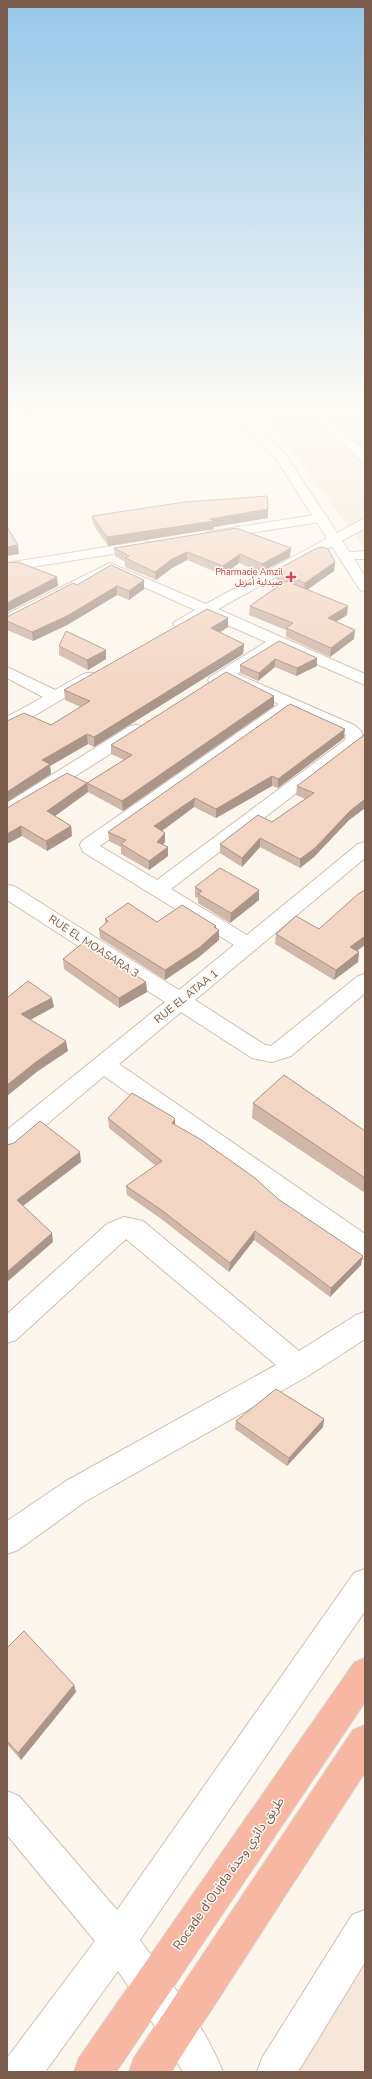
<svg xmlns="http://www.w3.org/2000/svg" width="372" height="2079" font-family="'Nunito Sans','Noto Sans Arabic',sans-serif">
	<rect width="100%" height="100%" fill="#fdf6ec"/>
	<g fill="#f5e8da">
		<polygon points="299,410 365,410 365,550 268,417"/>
		<polygon points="365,1910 365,2072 265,2072"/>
	</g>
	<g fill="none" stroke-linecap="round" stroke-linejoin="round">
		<g stroke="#d1beb0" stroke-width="2">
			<g id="street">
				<polygon points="307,410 319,410 365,451 365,462 361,461"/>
				<polygon points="321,514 326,515 328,518 326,521 212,539 207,538 205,535 207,532 212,531"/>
				<path d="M365 518V528L218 609 365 674V685L278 647 237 674 354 725C361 730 365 734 362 743L171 889 247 935 358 844 365 842V858L195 1000 265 1045 271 1046 358 976 365 974V993L291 1056 272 1062 252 1058 181 1012 119 1064 365 1234V1259L356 1256 104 1076 15 1151 7 1154V1130L165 1002 7 900V885L14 886 179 990 234 945 83 852 80 845 82 841 279 704 227 680 216 685 210 683 208 680 210 677 266 642 207 616 186 627H176L173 624 176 621 195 610 111 572 12 623 7 625V614L110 563 206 604ZM292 710 342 733 346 735 345 740 157 880 100 846Z"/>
				<polygon points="144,541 149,542 151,545 149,548 7,571 7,563"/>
				<polygon points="365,551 365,559 340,559 338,556 340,553"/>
				<polygon points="7,667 55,690 85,673 97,673 99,676 97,679 13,728 7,729 7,717 43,697 7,678"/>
				<polygon points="136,725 142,726 144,730 142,734 13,815 7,817 7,803 130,726"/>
				<polygon points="124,1217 143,1221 299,1351 356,1315 365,1312 365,1339 308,1376 86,1501 18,1550 7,1554 7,1521 66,1481 276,1365 126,1239 16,1340 7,1343 7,1314 107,1224"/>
				<path d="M365 1569V1611L140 1940C170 1982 204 2024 223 2072H183L164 2040 118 1971 45 2072H7V2058L95 1941 7 1835V1791L19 1796 117 1910 354 1573Z"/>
				<polygon points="365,1910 365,1962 298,2072 257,2072 262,2058 352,1915"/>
			</g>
		</g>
		<g stroke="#d6c0b0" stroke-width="2">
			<polygon id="secondary" points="225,410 238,410 258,425 284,452 365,576 365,591 360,590 358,587 275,457 250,431"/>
		</g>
		<g stroke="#dad1cd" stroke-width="2">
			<g id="highway">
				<polygon points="365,1658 365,1702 116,2072 74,2072 79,2058 354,1663"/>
				<polygon points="365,1725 365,1772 171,2072 129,2072 134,2058 353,1730"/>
			</g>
		</g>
		<use href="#street" fill="#fff" fill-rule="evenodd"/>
		<use href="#secondary" fill="#fff" fill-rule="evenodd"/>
		<use href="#highway" fill="#f7b7a3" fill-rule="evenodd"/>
	</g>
	<g fill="#d1b7a8">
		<polygon points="9,410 33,410 34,414"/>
		<polygon points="268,509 268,518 214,527 214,529 108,546 93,524 92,516"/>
		<polygon points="114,548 290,557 261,572 239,563 223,575 187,560 172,568 156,580 125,567 125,562 115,556"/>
		<polygon points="335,562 334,571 308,589 347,615 336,622 354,639 330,657 286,637 286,630 249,615 250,606 283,582 276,579 276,570"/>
		<polygon points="144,580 144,589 129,600 117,595 67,625 33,641 7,630 7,617 77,585"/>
		<polygon points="228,627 219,632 244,644 243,654 94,747 88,744 50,766 51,774 7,802 7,721 51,725 81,707 65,700 64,690"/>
		<polygon points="279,641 317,658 317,666 296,676 275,667 258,681 240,673 240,665"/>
		<polygon points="59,646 106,659 88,670 59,655"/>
		<polygon points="274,706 123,811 88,792 55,816 71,826 72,836 47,851 22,836 7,808 87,783 124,760 111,754 111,745"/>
		<polygon points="365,732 365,808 349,820 314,857 300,868 260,847 242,867 220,853 220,844 272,822 305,799 296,795 297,786 364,735"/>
		<polygon points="344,738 278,788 272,786 216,818 194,807 162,831 165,833 165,842 163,845 168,847 168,856 149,870 121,854 121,847 109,841 108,832"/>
		<polygon points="195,887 259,900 230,923 198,903 198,898 195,897"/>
		<polygon points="105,919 216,926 216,928 219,940 199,957 165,980 100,938 99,929 105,924"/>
		<polygon points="319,929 365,945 357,951 359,952 358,962 334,980 275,944 276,934"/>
		<polygon points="63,959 146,982 147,992 119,1008 64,969"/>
		<polygon points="253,1103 365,1131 365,1193 252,1118"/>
		<polygon points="108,1118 175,1119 175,1125 278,1199 361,1265 330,1297 254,1240 229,1272 160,1218 127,1195 126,1186 156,1166 109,1128"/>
		<polygon points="324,1419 323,1427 287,1466 235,1429 236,1421"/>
		<polygon points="7,1648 74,1685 76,1692 21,1760 7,1744"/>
	</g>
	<g fill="#aa9588">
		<polygon points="268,509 268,518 214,527 214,529 108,546 107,537"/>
		<polygon points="18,545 19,554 7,556 7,547"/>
		<polygon points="291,548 290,557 261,572 262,564"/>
		<polygon points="187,552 187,560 172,568 156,580 155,572 172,559"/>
		<polygon points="240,554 239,563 223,575 223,566"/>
		<polygon points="335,562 334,571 304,592 305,583"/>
		<polygon points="57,577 58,586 7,612 7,603"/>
		<polygon points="144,580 144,589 129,600 129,591"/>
		<polygon points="117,586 117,595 67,625 33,641 32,632"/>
		<polygon points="348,606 347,615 327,627 328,618"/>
		<polygon points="228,618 228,627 211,638 211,628"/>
		<polygon points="355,630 354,639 330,657 331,648"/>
		<polygon points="244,644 243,654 94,747 94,737"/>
		<polygon points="106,650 106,659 88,670 87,660"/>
		<polygon points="317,658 317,666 296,676 297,668"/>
		<polygon points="275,659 275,667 258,681 259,673"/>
		<polygon points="274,696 274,706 123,811 122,801"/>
		<polygon points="345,729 344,738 278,788 278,779"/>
		<polygon points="87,734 88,744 50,766 51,774 7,802 7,792 42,760"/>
		<polygon points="272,776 272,786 216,818 216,809"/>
		<polygon points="87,783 88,792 48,821 47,811"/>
		<polygon points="195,798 194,807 155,836 154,826"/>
		<polygon points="365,799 365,808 349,820 314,857 300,868 300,859 350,811"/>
		<polygon points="21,826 22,836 7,844 7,834"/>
		<polygon points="71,826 72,836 47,851 46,841"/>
		<polygon points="165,833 165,842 157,851 157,842"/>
		<polygon points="260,838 260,847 242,867 242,858"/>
		<polygon points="168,847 168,856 149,870 149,861"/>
		<polygon points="259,890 259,900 230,923 231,913"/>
		<polygon points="216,926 215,933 219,930 219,940 199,957 165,980 165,970"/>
		<polygon points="365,936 365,945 349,956 350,947"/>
		<polygon points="359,952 358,962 334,980 336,970"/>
		<polygon points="146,982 147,992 119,1008 119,998"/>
		<polygon points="52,998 54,1007 23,1024 21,1014"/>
		<polygon points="66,1041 68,1051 38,1071 7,1096 7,1085 36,1062"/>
		<polygon points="175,1119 175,1129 172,1123"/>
		<polygon points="80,1152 81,1162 19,1209 17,1200"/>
		<polygon points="255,1231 254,1240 229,1272 230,1263"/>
		<polygon points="52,1233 53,1242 7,1282 7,1272"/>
		<polygon points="363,1256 361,1265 330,1297 331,1288"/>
		<polygon points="324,1419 323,1427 287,1466 289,1458"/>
		<polygon points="74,1685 76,1692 21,1760 18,1753"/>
	</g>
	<g fill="#f3d5c3" stroke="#aa9588">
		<polygon points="267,496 268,509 210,519 214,521 107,537 92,516 185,502"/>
		<polygon points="7,527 18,545 7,547"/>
		<polygon points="236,528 291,548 262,564 240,554 223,566 187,552 172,559 155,572 125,558 129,556 114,548"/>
		<polygon points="322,547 328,549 335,562 305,583 276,570 315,549"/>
		<polygon points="18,562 57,577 7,603 7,563"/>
		<polygon points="111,565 144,580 129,591 117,586 67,616 32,632 7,621 7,617 73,583 77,585"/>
		<polygon points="286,581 348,606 328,618 355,630 331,648 286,628 293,623 250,606"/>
		<polygon points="207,609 228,618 211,628 244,644 94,737 87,734 42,760 50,764 7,792 7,721 24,713 51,725 90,701 64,690"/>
		<polygon points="66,631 106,650 87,660 59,646"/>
		<polygon points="279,641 317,658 297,668 275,659 259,673 240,665"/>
		<polygon points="226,672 274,696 122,801 87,783 132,755 111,745"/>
		<polygon points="290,704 345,729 278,779 272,776 216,809 195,798 154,826 165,833 157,842 168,847 149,861 121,844 126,840 108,832"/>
		<polygon points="365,732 365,799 350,811 315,848 300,859 260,838 242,858 220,844 258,815 272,822 314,793 297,786 364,735"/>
		<polygon points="67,773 87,783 47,811 71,826 46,841 21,826 7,834 7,808"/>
		<polygon points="220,868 259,890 231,913 198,894 202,891 195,887"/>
		<polygon points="365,890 365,936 350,947 359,952 336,970 276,934 296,916 319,929 358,894"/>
		<polygon points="128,903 157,922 182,905 216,926 214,927 219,930 199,948 165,970 99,929 108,921 105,919"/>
		<polygon points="84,942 146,982 119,998 63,959"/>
		<polygon points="28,981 52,998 21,1014 66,1041 36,1062 7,1085 7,998"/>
		<polygon points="284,1075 365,1131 365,1178 253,1103"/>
		<polygon points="132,1093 173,1117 175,1119 172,1123 200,1139 255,1178 278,1199 363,1256 331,1288 255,1231 230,1263 160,1209 126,1186 162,1161 108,1118"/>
		<polygon points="40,1121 80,1152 17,1200 52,1233 7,1272 7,1145 14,1143"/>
		<polygon points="276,1389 324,1419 289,1458 236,1421"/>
		<polygon points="24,1631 74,1685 18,1753 7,1741 7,1648"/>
	</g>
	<linearGradient id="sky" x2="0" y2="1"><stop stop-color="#97c7e8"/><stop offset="0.58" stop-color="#fefbf6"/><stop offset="1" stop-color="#fefbf6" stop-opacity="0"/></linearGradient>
	<rect width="372" height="701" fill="url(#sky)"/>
	<path fill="#e0444e" stroke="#fffaf3" stroke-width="1.5" d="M289 571h4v4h4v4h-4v4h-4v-4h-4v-4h4z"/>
	<g text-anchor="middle" stroke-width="3" stroke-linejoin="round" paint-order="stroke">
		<g font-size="9" fill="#be3a42" stroke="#fffaf3" text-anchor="end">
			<text x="283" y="575">Pharmacie Amzil<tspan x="283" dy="10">صيدلية أمزيل</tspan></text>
		</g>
		<g font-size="11" fill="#7a5c4d" stroke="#fffaf3">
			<text transform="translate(94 946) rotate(33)" y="4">RUE EL MOASARA 3</text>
			<text transform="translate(186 996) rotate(-39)" y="4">RUE EL ATAA 1</text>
		</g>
		<g font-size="13" fill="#7a5c4d" stroke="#fffaf3">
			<text transform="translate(228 1873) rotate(-55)" y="5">Rocade d'Oujda طريق دائري وجدة</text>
		</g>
	</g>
	<rect width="372" height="2079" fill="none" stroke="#7a5c4d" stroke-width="16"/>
</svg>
